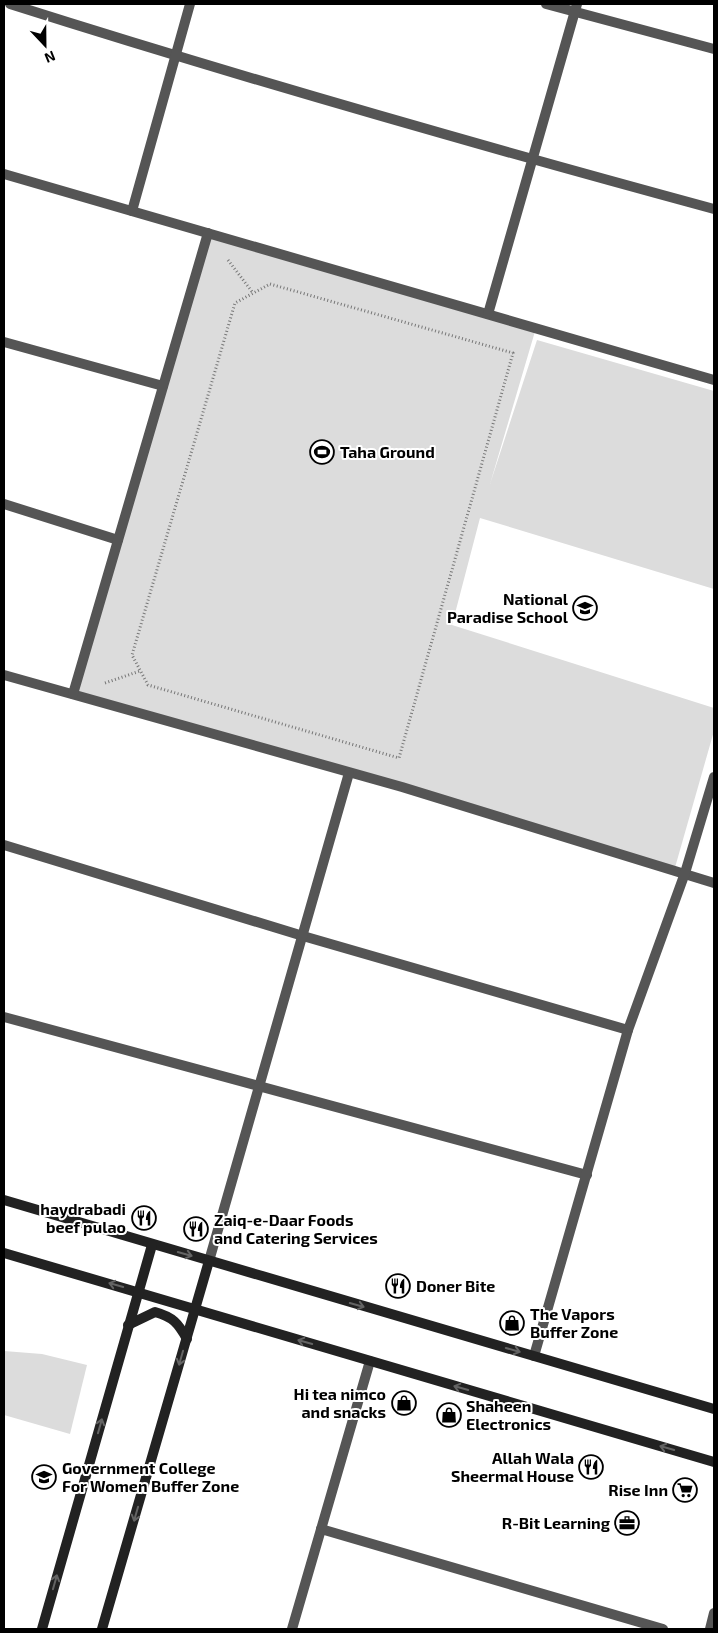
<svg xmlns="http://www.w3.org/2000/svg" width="718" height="1633" font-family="'Exo 2',sans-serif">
	<rect width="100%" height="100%" fill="#fff"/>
	<g fill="#dcdcdc">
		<polygon points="208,233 536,328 490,484 537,340 714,391 714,589 480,518 452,625 714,708 714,731 674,871 73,694"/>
		<polygon points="4,1351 42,1354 87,1365 70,1434 4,1415"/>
	</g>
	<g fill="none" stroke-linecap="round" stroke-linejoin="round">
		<g stroke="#777" stroke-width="3" stroke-dasharray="1 2.5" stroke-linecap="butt">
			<polyline points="228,260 253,293"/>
			<polygon points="270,284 513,353 399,758 148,685 132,655 235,303"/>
			<polyline points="105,683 140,671"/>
		</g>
		<g stroke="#555" stroke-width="10">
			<path d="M10 4C243 78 478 145 714 209"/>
			<polyline points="546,4 714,49"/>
			<polyline points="4,174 714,380"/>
			<polyline points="132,211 190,4"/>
			<polyline points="488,314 577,4"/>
			<polyline points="4,342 163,386"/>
			<polyline points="4,504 118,540"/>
			<polyline points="4,675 402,787 714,883"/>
			<polyline points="73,694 208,233"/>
			<polyline points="4,845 303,936 628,1030"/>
			<polyline points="4,1017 587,1175"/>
			<polyline points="209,1261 349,773"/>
			<polyline points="534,1356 628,1030 685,873 714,777"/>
			<polyline points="321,1529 663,1629"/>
			<polyline points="292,1629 370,1361"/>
			<polyline points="710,1629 714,1613"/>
		</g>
		<g stroke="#222" stroke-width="10">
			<polyline points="4,1200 714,1409"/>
			<polyline points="4,1253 714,1462"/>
			<path d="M128 1325 155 1312C173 1317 178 1323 187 1339"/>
			<polyline points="42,1629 152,1245"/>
			<polyline points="102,1629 209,1261"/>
		</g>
	</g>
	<defs><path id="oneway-shaft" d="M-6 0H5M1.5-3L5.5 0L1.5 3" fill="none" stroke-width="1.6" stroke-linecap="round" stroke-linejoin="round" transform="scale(1.25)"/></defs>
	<g stroke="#646464">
		<use href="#oneway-shaft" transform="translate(185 1254) rotate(16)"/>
		<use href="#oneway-shaft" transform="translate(116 1285) rotate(-164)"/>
		<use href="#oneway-shaft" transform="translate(357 1305) rotate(16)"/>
		<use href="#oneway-shaft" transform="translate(305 1342) rotate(-164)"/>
		<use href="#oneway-shaft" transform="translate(513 1350) rotate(16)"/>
		<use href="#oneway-shaft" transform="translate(181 1358) rotate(106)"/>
		<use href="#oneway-shaft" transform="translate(461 1388) rotate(-164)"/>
		<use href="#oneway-shaft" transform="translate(100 1426) rotate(-74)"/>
		<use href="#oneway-shaft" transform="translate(667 1448) rotate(-164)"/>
		<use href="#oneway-shaft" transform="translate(136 1514) rotate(106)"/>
		<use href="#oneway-shaft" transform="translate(55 1582) rotate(-74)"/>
	</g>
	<defs>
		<g id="stadium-ring" transform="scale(1.25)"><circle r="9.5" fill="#fff" stroke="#000" stroke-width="1.5"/><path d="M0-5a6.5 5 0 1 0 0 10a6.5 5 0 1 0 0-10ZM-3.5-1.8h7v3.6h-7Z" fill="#000"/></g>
		<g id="school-ring" transform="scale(1.25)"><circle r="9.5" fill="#fff" stroke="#000" stroke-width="1.5"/><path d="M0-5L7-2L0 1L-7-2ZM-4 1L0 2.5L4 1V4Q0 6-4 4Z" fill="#000"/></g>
		<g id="restaurant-ring" transform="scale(1.25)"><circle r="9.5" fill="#fff" stroke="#000" stroke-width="1.5"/><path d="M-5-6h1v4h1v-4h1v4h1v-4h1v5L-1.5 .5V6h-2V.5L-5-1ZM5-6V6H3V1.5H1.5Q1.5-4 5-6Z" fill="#000"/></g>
		<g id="shop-ring" transform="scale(1.25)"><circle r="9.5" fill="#fff" stroke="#000" stroke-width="1.5"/><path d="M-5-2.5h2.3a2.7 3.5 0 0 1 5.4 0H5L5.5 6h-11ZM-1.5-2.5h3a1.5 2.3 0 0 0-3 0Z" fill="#000"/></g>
		<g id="university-ring" transform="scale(1.25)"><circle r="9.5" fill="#fff" stroke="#000" stroke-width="1.5"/><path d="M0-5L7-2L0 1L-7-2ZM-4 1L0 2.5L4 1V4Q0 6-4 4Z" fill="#000"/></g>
		<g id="supermarket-ring" transform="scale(1.25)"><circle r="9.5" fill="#fff" stroke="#000" stroke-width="1.5"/><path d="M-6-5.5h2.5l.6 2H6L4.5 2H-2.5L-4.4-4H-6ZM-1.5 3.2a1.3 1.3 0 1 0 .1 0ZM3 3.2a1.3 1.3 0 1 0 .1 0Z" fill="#000"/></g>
		<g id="office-ring" transform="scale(1.25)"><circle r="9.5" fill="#fff" stroke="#000" stroke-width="1.5"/><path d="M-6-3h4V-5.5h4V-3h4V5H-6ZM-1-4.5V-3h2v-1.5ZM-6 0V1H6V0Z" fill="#000"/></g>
	</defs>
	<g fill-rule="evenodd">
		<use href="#stadium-ring" x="322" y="452"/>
		<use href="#school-ring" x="585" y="608"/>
		<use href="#restaurant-ring" x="144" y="1218"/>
		<use href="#restaurant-ring" x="196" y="1229"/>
		<use href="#restaurant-ring" x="398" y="1286"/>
		<use href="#shop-ring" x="512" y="1323"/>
		<use href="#shop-ring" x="404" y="1403"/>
		<use href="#shop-ring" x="449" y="1415"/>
		<use href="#restaurant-ring" x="591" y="1467"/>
		<use href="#university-ring" x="44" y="1477"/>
		<use href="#supermarket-ring" x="685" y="1490"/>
		<use href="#office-ring" x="627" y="1523"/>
	</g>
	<g text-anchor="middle" stroke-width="4" stroke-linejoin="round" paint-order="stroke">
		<g font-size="16" font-weight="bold" fill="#000" stroke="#fff" text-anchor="start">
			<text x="340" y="458">Taha Ground</text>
			<text x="568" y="605" text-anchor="end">National<tspan x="568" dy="18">Paradise School</tspan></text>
			<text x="126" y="1215" text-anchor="end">haydrabadi<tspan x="126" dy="18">beef pulao</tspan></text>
			<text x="214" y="1226">Zaiq-e-Daar Foods<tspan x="214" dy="18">and Catering Services</tspan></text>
			<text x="416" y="1292">Doner Bite</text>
			<text x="530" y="1320">The Vapors<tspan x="530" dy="18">Buffer Zone</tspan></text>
			<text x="386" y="1400" text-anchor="end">Hi tea nimco<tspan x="386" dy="18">and snacks</tspan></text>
			<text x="466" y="1412">Shaheen<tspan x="466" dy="18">Electronics</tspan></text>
			<text x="574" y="1464" text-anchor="end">Allah Wala<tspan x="574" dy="18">Sheermal House</tspan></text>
			<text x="62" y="1474">Government College<tspan x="62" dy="18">For Women Buffer Zone</tspan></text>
			<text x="668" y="1496" text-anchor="end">Rise Inn</text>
			<text x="610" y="1529" text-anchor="end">R-Bit Learning</text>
		</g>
	</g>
	<rect width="718" height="1633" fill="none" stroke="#000000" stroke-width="10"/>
	<g transform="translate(45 45) rotate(158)" stroke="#ffffff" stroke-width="4" paint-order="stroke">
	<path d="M0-4L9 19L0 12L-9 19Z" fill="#000000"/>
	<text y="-8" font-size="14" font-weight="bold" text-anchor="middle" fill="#000000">N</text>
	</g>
</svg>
